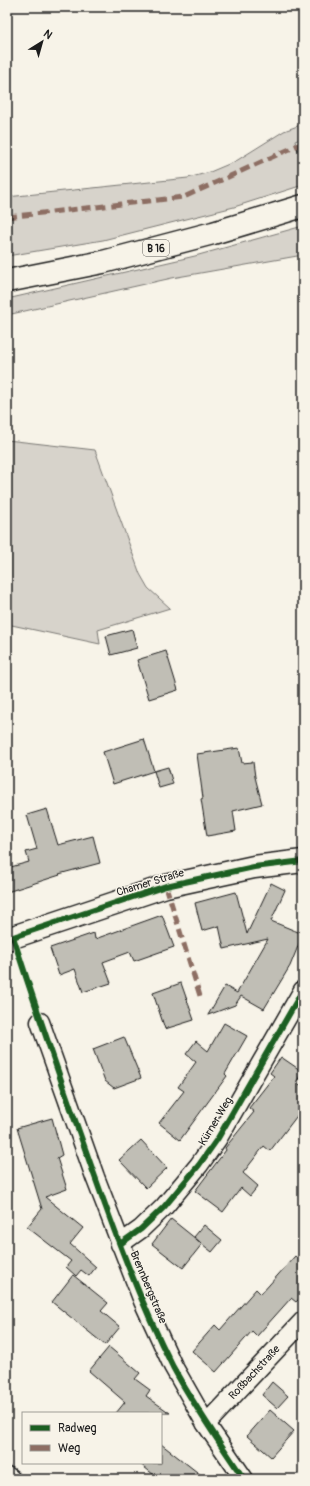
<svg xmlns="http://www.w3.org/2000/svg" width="310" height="1486" font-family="Pangolin,sans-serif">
	<rect width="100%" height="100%" fill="#f7f3e8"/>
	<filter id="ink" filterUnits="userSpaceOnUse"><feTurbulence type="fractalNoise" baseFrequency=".025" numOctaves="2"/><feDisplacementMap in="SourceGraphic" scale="8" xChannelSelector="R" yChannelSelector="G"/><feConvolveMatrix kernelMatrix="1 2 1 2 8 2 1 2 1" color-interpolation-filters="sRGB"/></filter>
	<g filter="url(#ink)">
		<g fill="#d7d3cb" stroke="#7a7874">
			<polygon points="303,124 303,138 295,141 298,151 303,150 303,185 234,207 103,240 7,256 7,197 188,178 210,172 236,161 284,131"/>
			<polygon points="303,226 303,255 172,278 7,315 7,299 195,256"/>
			<polygon points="7,440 95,450 140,574 148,588 170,608 98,630 100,644 7,624"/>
		</g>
		<g fill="#c0beb5" stroke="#1c1c1c">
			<polygon points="132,629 137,648 111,655 106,636"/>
			<polygon points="166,651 178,690 149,699 137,660"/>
			<polygon points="144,739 154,771 113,784 103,752"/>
			<polygon points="239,748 242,763 253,762 255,777 262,804 233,811 236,831 207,836 201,799 203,798 197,754"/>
			<polygon points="168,767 173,784 159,788 154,771"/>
			<polygon points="47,809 58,845 93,836 100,863 59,874 60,875 7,892 7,868 29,862 26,852 37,849 27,815"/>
			<polygon points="271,883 285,890 271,921 303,934 290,966 264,1009 241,996 235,1005 208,1015 225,986 237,993 268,939 224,949 219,926 202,931 195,903 236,892 247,934"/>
			<polygon points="162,915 174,947 134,961 130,952 103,962 111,983 83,992 75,969 59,975 50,948 94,933 95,939"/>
			<polygon points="181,983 194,1020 165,1029 153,993"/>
			<polygon points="224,1023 247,1036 225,1074 227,1076 180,1140 159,1123 184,1091 178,1087 196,1062 186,1054 196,1041 208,1051"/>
			<polygon points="124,1037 141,1078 114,1088 105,1081 93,1049"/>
			<polygon points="281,1057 303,1072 296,1082 303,1087 303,1108 270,1151 264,1146 243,1173 258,1186 250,1196 241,1188 223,1212 195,1191 226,1150 225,1148 254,1112 249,1108 274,1076 270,1073"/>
			<polygon points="52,1118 62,1155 57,1158 67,1189 45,1197 83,1228 70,1244 96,1267 89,1276 81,1270 76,1276 66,1267 71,1261 27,1227 42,1209 17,1128"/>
			<polygon points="141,1140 167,1168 146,1188 119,1160"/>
			<polygon points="171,1219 201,1243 194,1237 204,1225 222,1240 212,1252 202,1244 183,1268 152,1244"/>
			<polygon points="295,1256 303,1263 303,1295 296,1302 291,1298 257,1336 252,1331 216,1372 192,1351 215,1325 220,1330 256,1289 261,1294"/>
			<polygon points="73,1275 108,1303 101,1311 120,1327 105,1345 52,1302"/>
			<polygon points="109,1347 140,1373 135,1379 150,1390 146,1396 170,1413 116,1413 125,1402 89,1371"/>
			<polygon points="272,1382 288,1396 277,1408 262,1395"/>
			<polygon points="270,1410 294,1431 271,1457 247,1436"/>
			<polygon points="161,1444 206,1479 159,1479 139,1463 161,1463"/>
		</g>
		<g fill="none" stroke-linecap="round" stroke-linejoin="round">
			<g stroke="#1c1c1c" stroke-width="21">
				<g id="minor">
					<polyline points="40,1022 95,1177 143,1301 173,1366 206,1424 244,1479"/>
					<polyline points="120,1244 141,1229 164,1207 199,1165 218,1138 303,990"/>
					<polyline points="206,1424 303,1321"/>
					<polyline points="7,1476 11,1479"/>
				</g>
			</g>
			<g stroke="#1c1c1c" stroke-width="25">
				<polyline id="tertiary" points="7,939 166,886 254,867 303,861"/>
			</g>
			<g stroke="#1c1c1c" stroke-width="25">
				<polyline id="trunk" points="7,281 103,262 213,233 303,206"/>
			</g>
			<use href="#minor" stroke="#f7f3e8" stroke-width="18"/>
			<use href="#tertiary" stroke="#f7f3e8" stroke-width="22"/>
			<use href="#trunk" stroke="#f7f3e8" stroke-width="22"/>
			<g stroke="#8d6e63" stroke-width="5" stroke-dasharray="10 5" stroke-linecap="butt">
				<polyline points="7,217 184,197 303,143"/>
				<polyline points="166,886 200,996"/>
				<polyline points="7,1476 11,1479"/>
			</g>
			<g stroke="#f7f3e8" stroke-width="8">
				<g id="cycleway">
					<path d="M13 937C37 1011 62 1084 88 1157 113 1228 139 1300 173 1367 194 1406 219 1442 244 1479"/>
					<polyline points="7,939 166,886 254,867 303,861"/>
					<polyline points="120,1244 141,1229 164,1207 199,1165 218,1138 303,990"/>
				</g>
			</g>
			<use href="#cycleway" stroke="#1b5e20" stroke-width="6"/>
		</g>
	</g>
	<g text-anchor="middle" stroke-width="3" stroke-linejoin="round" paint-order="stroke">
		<rect fill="#f7f3e8" stroke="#5e5c59" stroke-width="1" x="143" y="240" width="26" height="16" rx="3"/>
		<g font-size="10" font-weight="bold" fill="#1c1c1c">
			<text x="156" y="252">B 16</text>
		</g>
		<g font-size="11" fill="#1c1c1c" stroke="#f7f3e8">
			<text transform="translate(150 882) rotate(-17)" y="4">Chamer Straße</text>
			<text transform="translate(215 1121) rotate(-59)" y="4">Kürner Weg</text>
			<text transform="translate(149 1287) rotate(67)" y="4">Brennbergstraße</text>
			<text transform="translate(254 1372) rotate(-47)" y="4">Roßbachstraße</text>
		</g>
	</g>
	<rect width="310" height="1486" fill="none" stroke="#f7f3e8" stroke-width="24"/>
	<rect x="12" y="12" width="286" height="1462" fill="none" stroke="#1c1c1c" stroke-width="1.5" filter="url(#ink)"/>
	<rect x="22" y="1412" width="140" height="52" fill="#f7f3e8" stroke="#9f9d96"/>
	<rect x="30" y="1425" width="20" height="6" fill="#1b5e20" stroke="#9f9d96"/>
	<text x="58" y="1432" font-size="12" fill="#1c1c1c">Radweg</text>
	<rect x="30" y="1445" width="20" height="6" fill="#8d6e63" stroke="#9f9d96"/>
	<text x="58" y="1452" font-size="12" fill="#1c1c1c">Weg</text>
	<g transform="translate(42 42) rotate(37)" stroke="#f7f3e8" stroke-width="3" paint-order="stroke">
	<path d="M0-3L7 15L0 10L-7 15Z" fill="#1c1c1c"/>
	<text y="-6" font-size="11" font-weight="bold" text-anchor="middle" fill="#1c1c1c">N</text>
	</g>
</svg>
